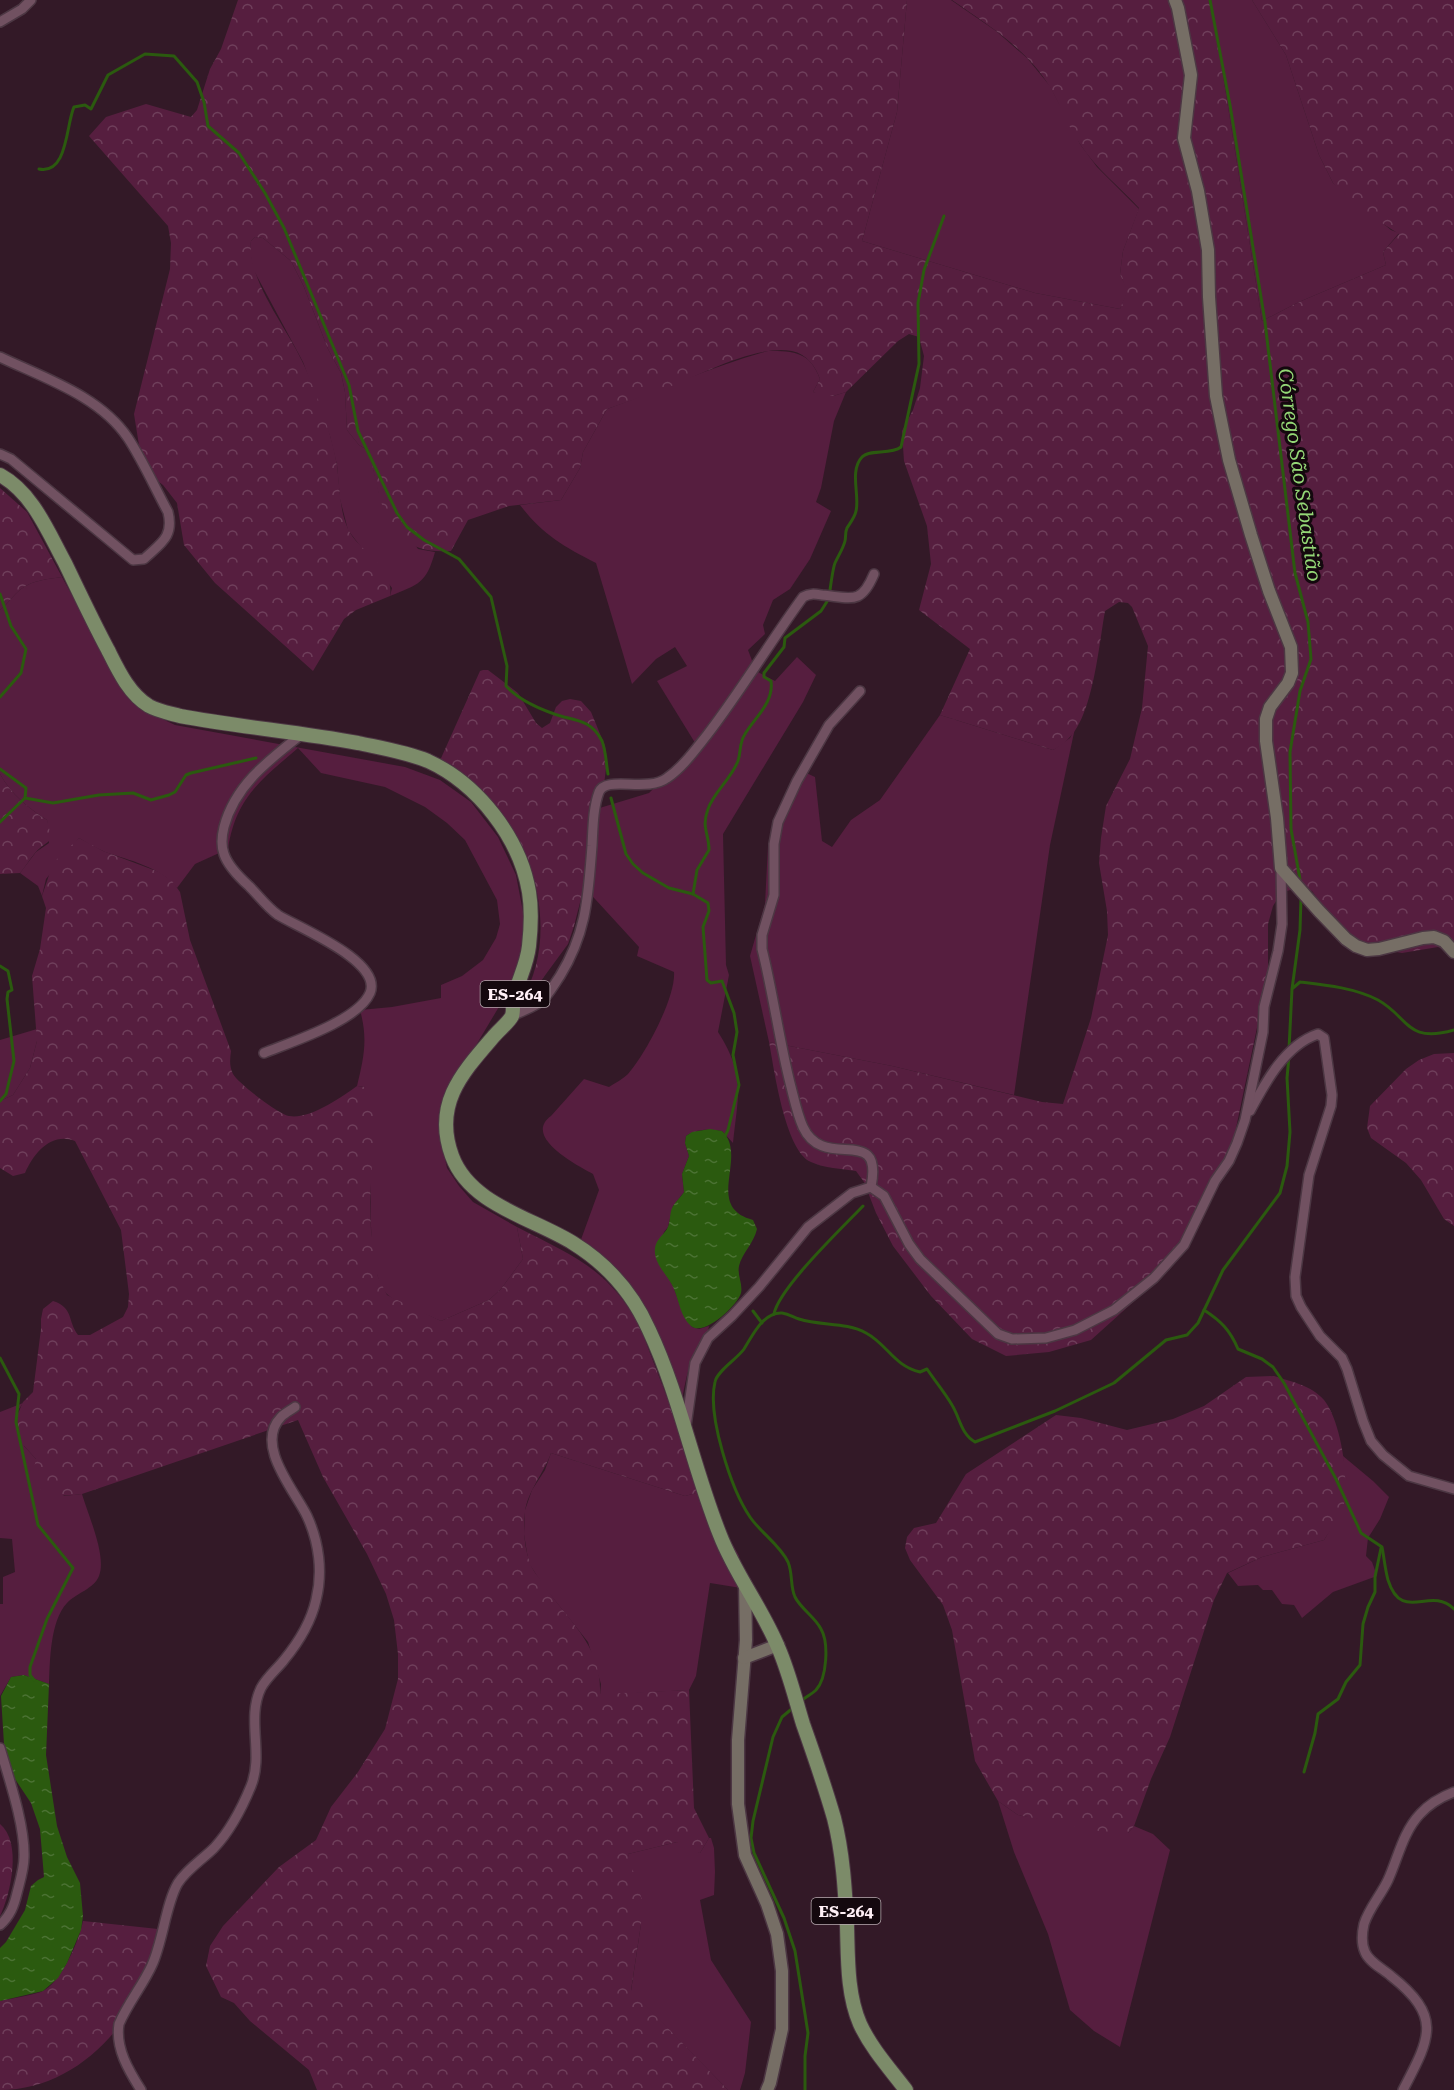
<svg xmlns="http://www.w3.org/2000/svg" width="1454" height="2090" font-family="'Roboto Serif',serif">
	<defs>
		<pattern id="forest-crowns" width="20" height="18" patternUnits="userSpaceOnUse" patternTransform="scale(1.5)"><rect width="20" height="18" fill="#561e3f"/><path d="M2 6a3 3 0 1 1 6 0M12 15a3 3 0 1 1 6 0" fill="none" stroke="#6f3f5b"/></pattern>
		<pattern id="water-ripples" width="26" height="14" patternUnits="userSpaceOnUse" patternTransform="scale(1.5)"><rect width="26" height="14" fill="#2b5a0f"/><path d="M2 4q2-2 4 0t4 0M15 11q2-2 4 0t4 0" fill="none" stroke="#4b7233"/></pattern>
	</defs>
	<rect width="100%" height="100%" fill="#331927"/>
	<g fill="#561e3f">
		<polygon points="907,0 951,0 996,31 1027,58 1050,86 1080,144 1097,167 1139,209 1123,251 1120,274 1128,291 1120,309 1035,293 862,241 897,112"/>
		<polygon points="1211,0 1252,0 1286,55 1319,155 1333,183 1391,230 1399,233 1383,252 1386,265 1299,302 1262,321"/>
		<path d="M255 237 263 238 291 261 304 287 328 349 341 373 345 392 347 430 359 445 369 451 379 493 418 549 435 552C426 584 419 584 390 596L392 588 348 530 340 499 337 465 330 436 303 362 253 269 250 251 251 241Z"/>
		<path d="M768 351C795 351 810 352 820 379L813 392 833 396 846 392 834 421 821 488 816 502 831 511 810 559 790 589 773 600 763 625 765 634 748 650 756 671 775 681 797 657 816 675 803 702 723 834 726 965 729 975 718 1032C746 1076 738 1094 733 1143L722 1131C709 1129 696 1129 686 1136L685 1143 689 1156 682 1174 684 1192 673 1206 668 1227 664 1232 656 1257 673 1286 684 1316 692 1327 699 1329 709 1326C706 1344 700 1343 694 1356 687 1370 685 1385 682 1399L648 1319 579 1245 599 1190 593 1174C578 1166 522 1137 551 1116L584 1079 609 1087C615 1083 623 1079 628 1074 645 1055 676 997 674 972L637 956 639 947 584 887 593 810 649 793 697 746 657 681 687 666 675 647 656 659 632 684 596 563C563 546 543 535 520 505L561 500 580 468 583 452 607 409C661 390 713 366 768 351Z"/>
		<path d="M62 577 109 663 148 712 175 725 405 767 440 780 471 802 498 837 516 875 524 917 523 952 512 985 466 1062 442 1145 447 1168 459 1186 473 1202 517 1227 523 1259 501 1289 489 1300 441 1321C430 1316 396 1302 388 1295 366 1275 372 1198 370 1169 369 1142 366 1114 365 1087L357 1086C364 1057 368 1039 360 1010L392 1007 441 998V985L462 976 483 960 496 938 500 924 497 900 465 840 447 823 425 807 385 787 321 773 298 748C261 780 236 797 228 849L195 864 177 888C161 867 128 860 105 852 96 848 87 843 79 838L46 879 42 896 38 886 20 873 36 852 49 843 47 820C28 808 11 794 0 774V610C8 604 13 595 21 589 33 580 48 579 62 577Z"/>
		<polygon points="940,715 1053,750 1070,738 1075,728 1050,845 1014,1095 892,1066 769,1042 750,956 765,904 768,845 797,779 802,771 815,777 822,841 832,847 851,820 880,800"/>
		<polygon points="37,1029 37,1041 30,1068 13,1095 0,1101 0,1040"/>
		<path d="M23 1403 17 1412 24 1446 36 1459 64 1496 82 1494C88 1515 107 1556 99 1576 94 1589 76 1593 67 1603 50 1621 50 1661 49 1684L24 1675 11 1677 0 1696V1604H3V1577L15 1572 12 1539 0 1538V1412Z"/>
		<polygon points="551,1453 685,1496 703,1491 739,1556 736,1563 741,1588 710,1583 696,1676 689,1690 600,1695 601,1684 588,1642 545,1588 530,1565 527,1553 524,1534 525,1510 532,1490 545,1470"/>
		<path d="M1343 1456 1373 1481 1389 1497 1380 1519 1368 1538 1366 1556 1372 1562 1377 1576 1333 1592 1302 1618 1294 1605 1282 1604 1272 1590H1263L1258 1585 1238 1586 1228 1573 1262 1557 1324 1540C1345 1505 1345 1496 1343 1456Z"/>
		<polygon points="998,1801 1018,1815 1128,1833 1134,1826 1153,1834 1170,1850 1120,2047 1094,2031 1070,2010 1048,1934 1014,1852"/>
		<polygon points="709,1838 711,1838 714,1848 715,1872 714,1895 700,1900 711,1960 751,2022 745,2073 740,2090 728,2090 631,1991 641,1924 628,1854 677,1842 700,1853"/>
	</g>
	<g fill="url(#forest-crowns)">
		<path d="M238 0H907L897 112 862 241 1035 293 1120 309 1127 291 1120 274 1123 251 1139 208C1120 187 1096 169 1080 144 1068 127 1061 106 1050 87 1027 49 988 25 952 0H1211L1262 321 1299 302 1386 265 1383 252 1399 234 1352 204 1333 183 1319 155 1286 55 1252 0H1454V955L1438 947 1402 953 1367 947 1348 934 1332 919 1312 891 1299 887 1281 893 1273 906 1268 924V975L1231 1152 1171 1268 1091 1340 1049 1352 1006 1356 972 1339 931 1296 893 1246 876 1213 864 1182 856 1171C842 1169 824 1168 811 1162 785 1151 774 1068 769 1042L892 1066 1042 1102 1063 1104 1091 1018 1108 935 1107 911 1099 863 1101 838 1106 806 1130 759 1142 708 1148 646 1132 607 1128 603 1119 602 1105 611C1099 644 1093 717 1068 739 1064 744 1058 747 1053 750L940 715 970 649 919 610 931 564 927 526 904 461 902 431 913 410 920 388 924 356 919 337 909 334 898 341 846 392 833 396H824L813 392 820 379C816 367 807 354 792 351 756 344 698 376 664 389 645 396 626 402 607 409L583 452 580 468 561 500 509 506 468 520 451 551C384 556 381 502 369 451L359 445 347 430 345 392 341 373 328 349 304 287 291 261 263 238 255 237 251 241C247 280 286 326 302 361 315 388 333 437 337 466 340 487 339 509 348 529 358 551 395 567 390 596L356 610 344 619 313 671 215 583 184 545 177 503 163 485 143 470 134 414 170 269 171 243 168 226 89 136 106 117 146 104 191 117 197 110 210 69 221 49Z"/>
		<path d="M0 488 27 512 62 577C48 579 33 580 21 589 13 595 8 604 0 610Z"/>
		<path d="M483 670H488L518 693 536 723 542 728 550 723 556 707 562 701 570 699 581 701 591 712 605 746 607 760 604 785 594 805 584 887 574 926 568 944 524 1004 521 1001C557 943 540 858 497 808 481 789 460 778 438 765L480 671Z"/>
		<path d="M0 774C11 794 28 808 47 820 54 847 51 836 35 853 30 859 25 867 20 873L0 874Z"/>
		<path d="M79 838 103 851 159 872 172 881 180 892 190 940 231 1051C230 1059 229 1066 233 1074 238 1083 278 1114 289 1116 309 1120 342 1097 357 1086L365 1087 375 1103 370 1202 371 1231 378 1277 387 1295 441 1321 489 1300 501 1289 523 1259 517 1227C573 1256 608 1268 640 1327L703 1491 685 1496 551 1453C544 1473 527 1492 525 1512 523 1529 524 1547 530 1563 532 1570 538 1576 542 1582 567 1621 602 1644 600 1694L689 1690 694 1808 709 1838 700 1853 683 1850 677 1842 628 1854 642 1900 641 1924 631 1990 728 2090H317L309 2070 250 2021 234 2003 221 1997 206 1966 210 1946 223 1926 279 1867 316 1840 331 1807 358 1772 385 1729 398 1679V1654L394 1620 386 1594 367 1554 323 1477 298 1420 82 1494C62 1497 45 1496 31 1482L36 1459 16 1437 13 1425 23 1402 33 1392 41 1329V1319L43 1309 53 1301C74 1308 67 1320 78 1335H90L123 1317 128 1307 129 1294 121 1230 75 1141C51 1132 34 1153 25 1173L13 1176 0 1168V1101L13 1095 30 1068 37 1041 32 976 40 949 46 908 42 896 53 863Z"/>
		<polygon points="1454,1053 1454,1226 1444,1219 1421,1180 1406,1163 1371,1138 1367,1128 1370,1106 1406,1069 1419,1060 1434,1054"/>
		<path d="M1274 1376C1292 1382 1311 1385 1324 1400 1341 1421 1349 1478 1344 1504 1341 1517 1331 1529 1324 1540L1262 1557 1227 1573 1214 1600 1170 1737 1151 1779 1134 1826 1128 1833 1114 1834 1018 1815 998 1801 975 1761 952 1630 943 1605 910 1560 905 1548 907 1537 914 1528 936 1523 966 1474 1056 1415 1081 1418 1127 1430 1173 1419 1204 1406 1246 1377Z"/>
		<path d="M0 1824C22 1842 11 1893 0 1916Z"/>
		<path d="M83 1921 158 1929C156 1941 155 1954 151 1965 130 2031 72 2090 0 2090V2001C13 1998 28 1996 41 1992 61 1984 79 1941 83 1921Z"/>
	</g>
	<g fill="url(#water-ripples)">
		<path d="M710 1129 722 1131C749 1156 703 1207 753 1220L757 1229C754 1243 742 1253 739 1266 737 1275 743 1284 741 1293 737 1306 704 1337 691 1326 681 1318 679 1301 674 1289 669 1276 653 1264 655 1248 656 1240 663 1235 667 1229 671 1222 669 1213 673 1206 676 1201 681 1197 684 1192L682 1174 689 1156 685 1143 686 1136 692 1132Z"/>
		<polygon points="24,1675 49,1684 46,1755 57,1826 67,1857 80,1883 83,1916 81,1930 67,1963 58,1978 43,1991 0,2001 0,1948 6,1942 25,1910 31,1886 38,1880 44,1877 40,1829 31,1803 15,1779 4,1744 1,1696 11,1677"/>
	</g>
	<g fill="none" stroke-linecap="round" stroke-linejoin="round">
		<g stroke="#2b5a0f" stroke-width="3">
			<polyline points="1210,0 1230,105 1265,322 1295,573 1308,622 1311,659 1300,691 1290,752 1291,829 1301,885"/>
			<path d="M39 169C68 175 66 124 74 107L85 105 91 109 108 75 145 54 174 56 197 82 204 102 208 126 239 153 265 193 284 228 349 385 358 431 397 513 407 527 424 540 459 559 491 597 507 666 506 686C520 701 544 711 564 717 581 721 593 723 602 741 606 751 606 763 608 774"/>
			<path d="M830 590C831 583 833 568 835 563 838 556 843 549 845 541 846 537 845 532 847 528 850 523 855 517 856 511 860 496 849 471 862 457 869 449 891 455 901 447L919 364 918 303 924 270 944 216"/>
			<polyline points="0,594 11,626 26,649 21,673 0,697"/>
			<polyline points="0,769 26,788 25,798 0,822"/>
			<polyline points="25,798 53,803 99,795 133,793 151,800 169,795 175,792 186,775 191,773 256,758"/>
			<polyline points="611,798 626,854 633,864 643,873 669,888 693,894 708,903 709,911 703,927 707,980 711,983 722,981 734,1013 737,1032 733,1055 739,1085 728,1130 724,1138"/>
			<path d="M693 894 697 870 709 850C709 833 701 828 708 809 714 792 731 779 738 761 741 752 739 743 745 734 755 717 774 703 771 681L764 677V673L784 647 785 638 821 611 828 600"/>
			<polyline points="0,966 8,971 12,990 8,992 7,999 14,1061 6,1094 0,1101"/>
			<path d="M1293 988 1300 982C1326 985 1355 988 1378 1000 1409 1017 1406 1044 1454 1030"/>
			<polyline points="1289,1049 1292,989 1300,930 1301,898"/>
			<path d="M1204 1310C1221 1321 1230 1330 1238 1349L1262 1359 1273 1367 1284 1383 1336 1479 1361 1533 1382 1547C1384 1557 1385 1569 1388 1580 1402 1624 1430 1585 1454 1609"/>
			<polyline points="753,1311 762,1323"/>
			<path d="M774 1314C779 1288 842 1228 863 1206"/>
			<polyline points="0,1358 19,1394 16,1422 38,1525 73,1568 47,1619 30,1667 30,1675 34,1680"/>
			<path d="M801 1701C806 1697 812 1694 816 1690 827 1678 829 1643 821 1629 815 1617 801 1609 795 1597 790 1586 793 1574 788 1562 780 1545 760 1532 750 1517 731 1489 707 1415 715 1382 717 1371 737 1359 744 1349 753 1335 763 1312 782 1313 789 1314 793 1317 799 1319 821 1326 846 1322 866 1333 887 1344 894 1366 920 1372L927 1369C935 1381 945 1393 952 1405 960 1418 961 1434 975 1442L1055 1411 1114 1383 1166 1340 1187 1335 1198 1323 1223 1270 1280 1193 1287 1166 1290 1132 1287 1078 1289 1056"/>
			<polyline points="794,1707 782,1717 773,1737 753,1821 751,1838 754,1853 784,1918 795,1951 808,2033 805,2056 805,2090"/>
			<polyline points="1304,1772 1315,1733 1318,1714 1338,1699 1346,1682 1360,1665 1363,1624 1368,1607 1375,1592 1375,1577 1381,1548"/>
		</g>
		<g stroke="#4c3743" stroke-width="12">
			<g id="street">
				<polyline points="0,22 22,9 31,0"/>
				<path d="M0 357C44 378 100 396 128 438 143 461 155 488 168 512 174 537 161 543 144 559L133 560 11 459 0 454"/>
				<path d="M860 691 829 725 797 781 778 822 774 844V895L762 935V949C773 993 779 1039 790 1083 794 1098 797 1114 803 1127 824 1173 884 1122 871 1187"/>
				<path d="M512 1016C520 1012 529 1009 537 1004 547 998 553 986 560 976 587 932 588 896 592 846 593 828 593 808 599 792 606 775 647 793 667 778 683 767 695 750 707 735 741 691 770 642 803 597 810 593 815 594 822 595 852 598 861 605 874 574"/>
				<path d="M264 1053C291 1042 358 1021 370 993 383 961 297 927 278 915 267 907 258 895 249 886 239 877 228 866 224 854 221 846 222 835 224 827 235 785 269 760 302 734"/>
				<path d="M1250 1111C1265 1083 1285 1045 1318 1034L1324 1038 1332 1095 1331 1106 1309 1175 1295 1277 1296 1296 1301 1307 1320 1336 1342 1358 1347 1369 1363 1421 1371 1441 1383 1455 1409 1476 1454 1489"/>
				<polyline points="686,1426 695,1363 708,1338 732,1316 759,1287 808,1227 852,1193 871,1187 884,1196 909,1244 920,1259 998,1334 1012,1339 1046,1338 1075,1330 1114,1310 1154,1278 1184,1245 1215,1181 1229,1161 1237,1143 1245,1120 1263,1032 1264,1007 1278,951 1282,924 1281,868"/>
				<path d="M0 1748C9 1779 25 1825 24 1857 24 1869 20 1881 17 1893 14 1906 10 1916 0 1925"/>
				<path d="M141 2090C129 2071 115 2048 119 2024 128 2003 143 1985 152 1965 163 1941 166 1903 178 1883 187 1869 203 1859 214 1848 230 1831 242 1808 251 1786 264 1754 246 1719 261 1688 267 1677 277 1669 284 1660 298 1643 311 1622 316 1600 323 1572 319 1542 307 1516 295 1491 254 1445 281 1417 285 1413 291 1410 295 1407"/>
				<path d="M1403 2090C1430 2038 1443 2017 1391 1976 1383 1969 1369 1962 1365 1952 1361 1943 1362 1933 1364 1924 1369 1908 1381 1895 1388 1880 1398 1858 1403 1832 1420 1814 1429 1804 1441 1797 1454 1792"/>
			</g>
		</g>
		<g stroke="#4c3743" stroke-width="15">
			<g id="secondary">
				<polyline points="1175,0 1178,8 1191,75 1184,138 1198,191 1208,250 1209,297 1216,396 1229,460 1251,535 1269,591 1291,647 1292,673 1288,683 1270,707 1266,719 1266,741 1277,818 1281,868 1319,911 1346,939 1356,946 1367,950 1379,949 1423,938 1434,937 1444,941 1454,952"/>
				<polyline points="745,1584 746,1640 738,1740 738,1804 745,1855 767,1904 777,1934 782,1971 782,2029 770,2083 767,2090"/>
				<polyline points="744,1658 778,1645"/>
			</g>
		</g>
		<g stroke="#4c3743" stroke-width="16">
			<path id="primary" d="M0 475C33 493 48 532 65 563 79 592 93 622 108 650 118 670 129 694 149 706 158 711 169 713 180 716 239 727 299 732 358 743 381 748 406 752 428 761 478 784 520 838 529 892 532 910 531 928 529 946 527 965 518 980 514 998 512 1003 514 1010 512 1016 509 1022 499 1030 494 1036 462 1073 433 1104 452 1156 470 1205 533 1218 573 1243 607 1264 633 1294 649 1330 680 1396 693 1468 720 1535 735 1574 762 1608 778 1647 789 1672 795 1698 803 1724 814 1755 825 1787 834 1818 843 1853 845 1890 847 1926 848 1958 847 1994 860 2024 871 2048 890 2069 906 2090"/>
		</g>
		<use href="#street" stroke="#715161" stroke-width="9"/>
		<use href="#secondary" stroke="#766e65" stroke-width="12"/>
		<use href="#primary" stroke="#7c8b69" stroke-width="14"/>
	</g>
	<g text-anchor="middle" stroke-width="6" stroke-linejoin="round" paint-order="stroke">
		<g fill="#14080e" stroke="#b8aab0" stroke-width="1.5">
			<rect x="480.5" y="981" width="69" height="26" rx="4.5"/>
			<rect x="811.5" y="1898" width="69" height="26" rx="4.5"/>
		</g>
		<g font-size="16" font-weight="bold" fill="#ffeff6">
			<text x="515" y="1000">ES-264</text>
			<text x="846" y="1917">ES-264</text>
		</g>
		<g font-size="20" font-style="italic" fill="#94d776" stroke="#14080e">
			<text transform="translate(1300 475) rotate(82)" y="7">Córrego São Sebastião</text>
		</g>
	</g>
</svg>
